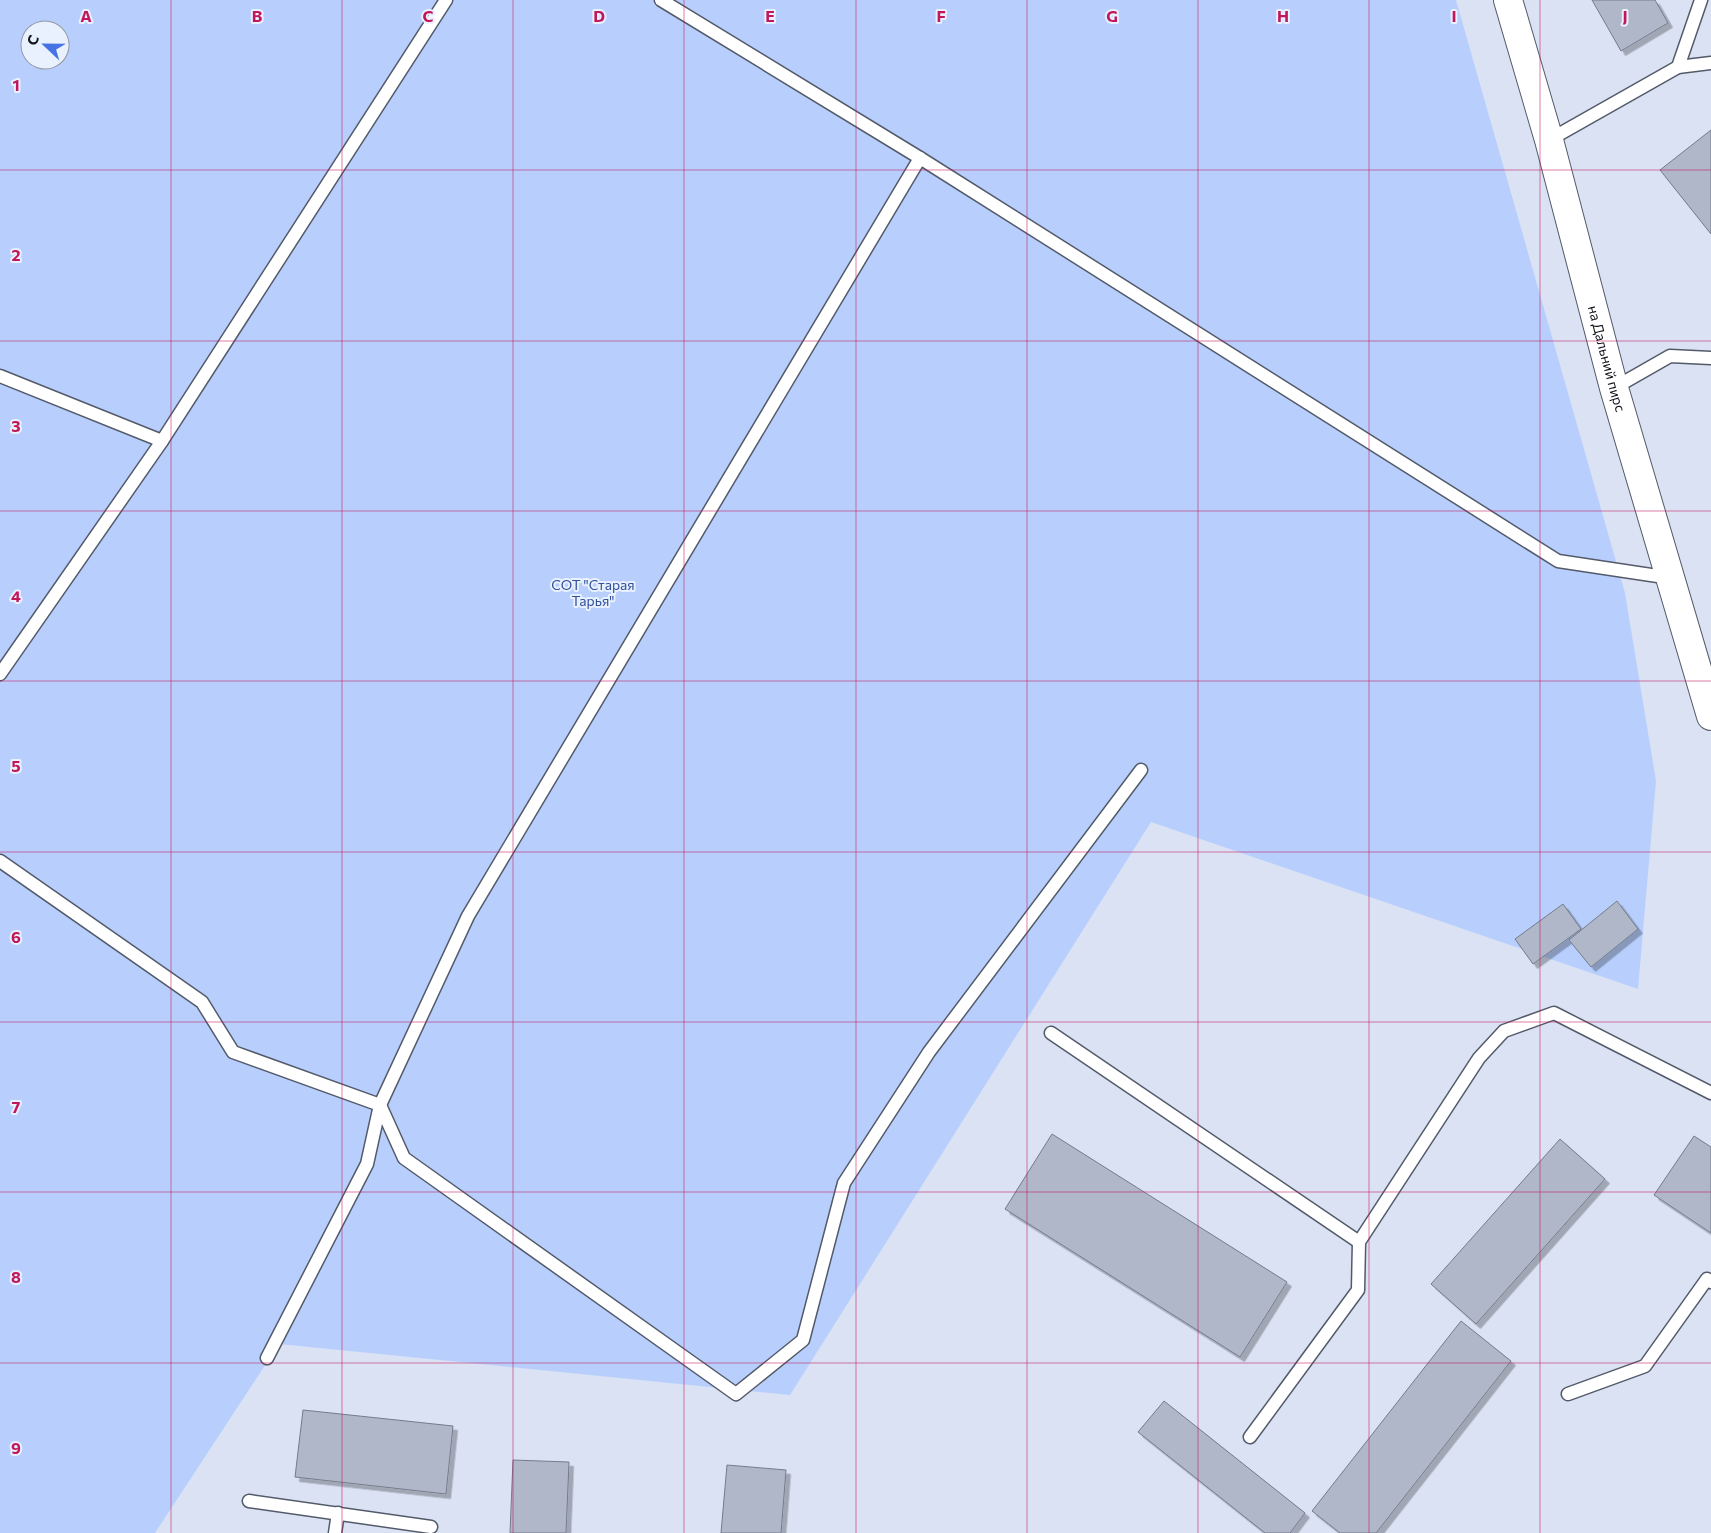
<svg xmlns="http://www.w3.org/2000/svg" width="1711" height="1533" font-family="Commissioner,sans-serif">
	<defs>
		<filter id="shadow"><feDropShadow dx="4.5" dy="4.5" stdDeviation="0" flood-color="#0004"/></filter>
	</defs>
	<rect width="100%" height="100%" fill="#dae2f4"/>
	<path fill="#b8cffe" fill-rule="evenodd" d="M0 0H1456L1625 593 1656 781 1638 989 1151 822 790 1395 279 1344 155 1533H0ZM30 30H60V60H30Z"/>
	<g fill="#afb7c8" stroke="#747c8b" filter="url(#shadow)">
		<polygon points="1592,0 1655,0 1668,23 1621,51"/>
		<polygon points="1711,130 1711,234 1660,170"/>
		<polygon points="1617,901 1638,929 1591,967 1569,940"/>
		<polygon points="1563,904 1581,929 1533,964 1515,939"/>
		<polygon points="1052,1134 1287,1282 1240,1357 1005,1209"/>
		<polygon points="1694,1136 1711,1147 1711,1233 1654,1195"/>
		<polygon points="1560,1139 1605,1179 1476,1324 1431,1284"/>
		<polygon points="1461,1321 1511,1361 1376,1533 1340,1533 1312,1511"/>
		<polygon points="1164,1401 1305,1513 1290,1533 1265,1533 1138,1432"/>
		<polygon points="303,1410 453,1426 446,1494 295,1477"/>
		<polygon points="513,1460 569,1462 566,1533 510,1533"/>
		<polygon points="727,1465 786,1470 781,1533 721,1533"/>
	</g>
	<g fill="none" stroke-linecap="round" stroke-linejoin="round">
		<g stroke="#535a69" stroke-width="15">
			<g id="service">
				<polyline points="661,0 920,158 1558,561 1671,578"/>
				<polyline points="1678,67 1711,63"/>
				<polyline points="1549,140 1678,67 1701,0"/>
				<polyline points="0,376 162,441"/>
				<polyline points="1614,388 1670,356 1711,358"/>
				<polyline points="0,674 162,441 446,0"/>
				<polyline points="0,861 202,1002 233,1052 380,1105 404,1158 736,1394 803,1340 844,1183 929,1052 1141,770"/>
				<polyline points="1051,1033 1359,1242"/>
				<polyline points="267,1358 367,1164 380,1105 468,916 920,158"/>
				<polyline points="1568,1394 1645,1366 1707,1279 1711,1282"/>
				<polyline points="1250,1437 1358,1290 1359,1242 1479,1058 1504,1031 1554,1013 1711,1093"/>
				<polyline points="249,1501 431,1527"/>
				<polyline points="335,1533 338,1513"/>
			</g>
		</g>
		<g stroke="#535a69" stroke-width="30">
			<g id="tertiary">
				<path id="s1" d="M1508 0 1549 140 1614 388 1711 716"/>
			</g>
		</g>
		<use href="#service" stroke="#fff" stroke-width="12"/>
		<use href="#tertiary" stroke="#fff" stroke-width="28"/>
	</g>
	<path fill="none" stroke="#c2185b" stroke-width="1" stroke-opacity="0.55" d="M171 0V1533M342 0V1533M513 0V1533M684 0V1533M856 0V1533M1027 0V1533M1198 0V1533M1369 0V1533M1540 0V1533M0 170H1711M0 341H1711M0 511H1711M0 681H1711M0 852H1711M0 1022H1711M0 1192H1711M0 1363H1711"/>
	<g text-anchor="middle" stroke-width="4" stroke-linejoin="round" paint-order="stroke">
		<g font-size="14" fill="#13161c" stroke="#e9f0fe">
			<text dy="5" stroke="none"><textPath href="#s1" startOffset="372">на Дальний пирс</textPath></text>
		</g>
		<g font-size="14" fill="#31519d" stroke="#e9f0fe">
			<text x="593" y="590">СОТ "Старая<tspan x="593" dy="16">Тарья"</tspan></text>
		</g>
	</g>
	<g font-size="16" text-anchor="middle" font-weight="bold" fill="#c2185b" stroke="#e9f0fe" stroke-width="4" stroke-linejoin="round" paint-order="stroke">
		<text x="86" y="22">A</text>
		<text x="257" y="22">B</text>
		<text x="428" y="22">C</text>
		<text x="599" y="22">D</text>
		<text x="770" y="22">E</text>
		<text x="941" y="22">F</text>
		<text x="1112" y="22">G</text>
		<text x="1283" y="22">H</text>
		<text x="1454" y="22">I</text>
		<text x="1625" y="22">J</text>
		<text x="16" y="91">1</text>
		<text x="16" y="261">2</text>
		<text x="16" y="432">3</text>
		<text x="16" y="602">4</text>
		<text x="16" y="772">5</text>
		<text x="16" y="943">6</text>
		<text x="16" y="1113">7</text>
		<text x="16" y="1283">8</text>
		<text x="16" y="1454">9</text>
	</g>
	<g transform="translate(45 45) rotate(292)"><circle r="24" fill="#e9f0fe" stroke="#9399a4"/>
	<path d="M0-4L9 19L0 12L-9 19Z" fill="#4473e4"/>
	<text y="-8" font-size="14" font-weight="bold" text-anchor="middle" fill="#13161c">С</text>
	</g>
</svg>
